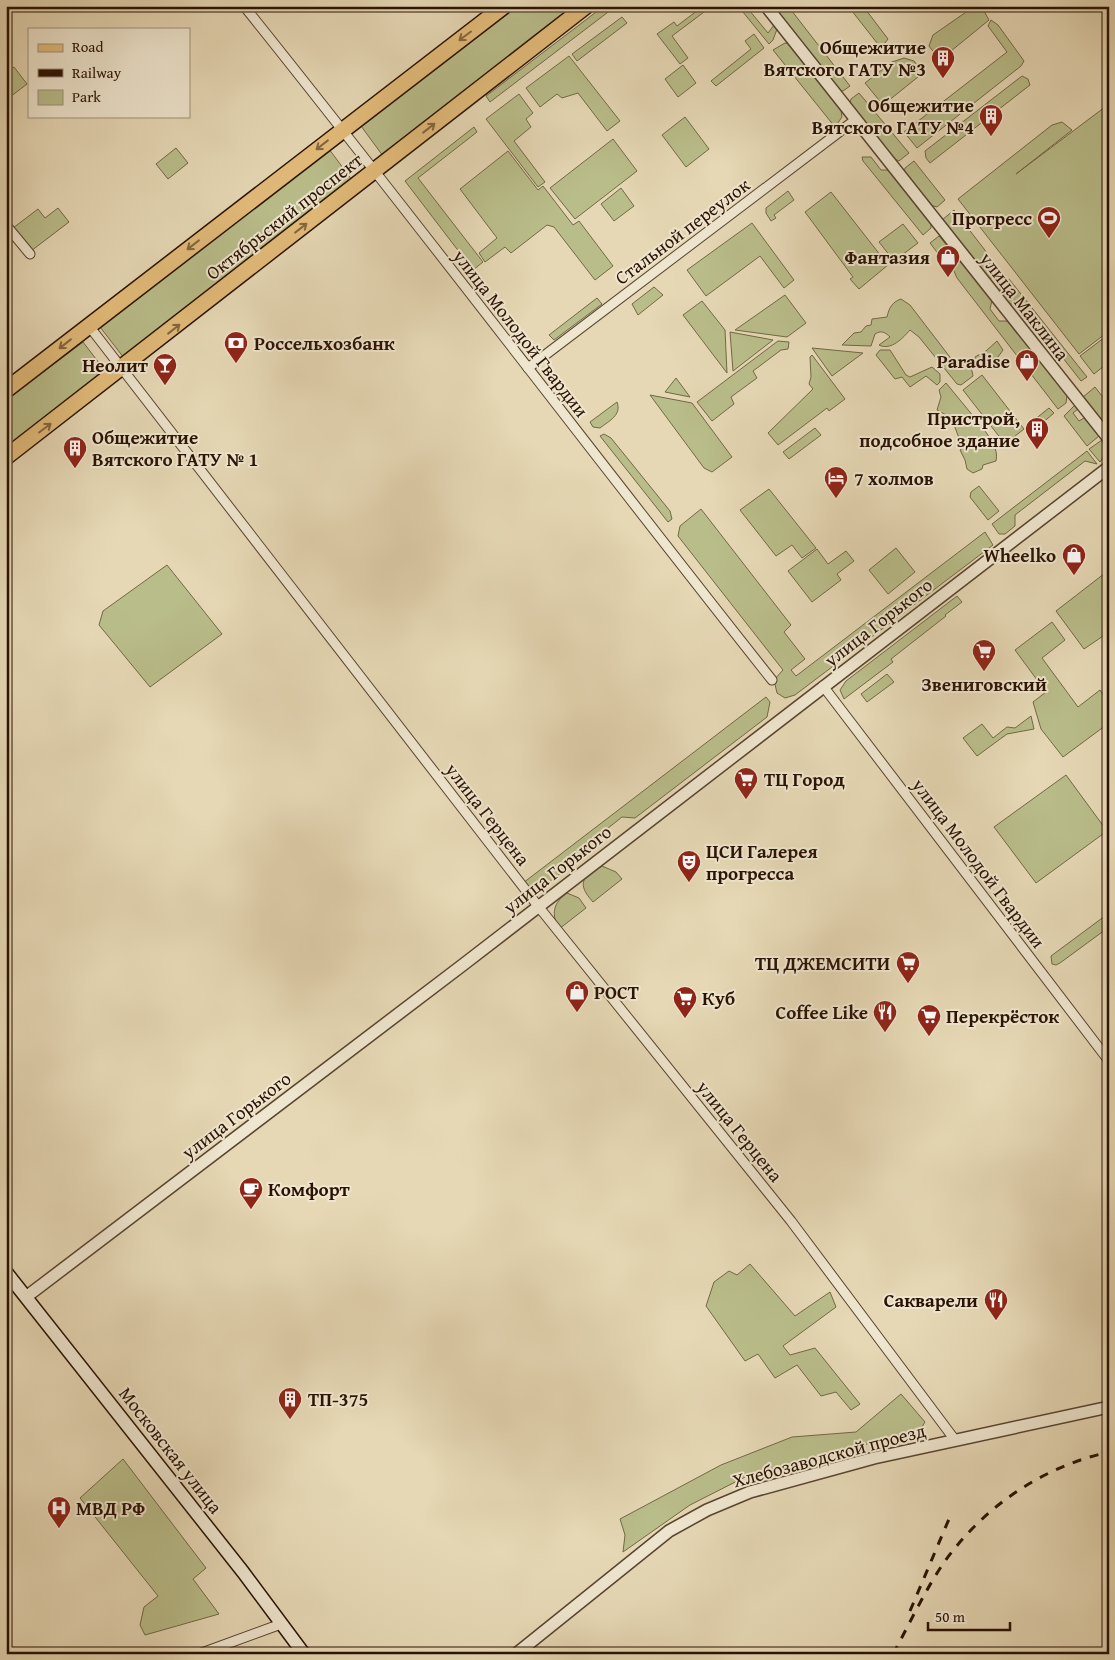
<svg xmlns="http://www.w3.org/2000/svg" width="1115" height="1660" font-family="'Gentium Book Plus',serif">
	<rect width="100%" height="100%" fill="#e6d8b5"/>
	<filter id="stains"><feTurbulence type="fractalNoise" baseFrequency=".004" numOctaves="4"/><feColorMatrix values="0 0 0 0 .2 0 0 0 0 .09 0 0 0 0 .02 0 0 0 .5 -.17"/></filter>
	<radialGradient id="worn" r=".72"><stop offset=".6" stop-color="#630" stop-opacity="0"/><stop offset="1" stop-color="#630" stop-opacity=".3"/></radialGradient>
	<g fill="#b9bd8a" stroke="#726846">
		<polygon points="517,6 577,6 383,156 361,126"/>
		<polygon points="604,6 616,6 490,102 486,96"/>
		<polygon points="695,6 712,6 672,36 688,58 680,64 657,34 674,22 677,26 698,10"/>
		<polygon points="738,6 751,6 749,10 768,33 774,25 777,29 773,40 769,44"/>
		<polygon points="774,6 788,6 850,86 843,91 839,90"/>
		<polygon points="848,6 863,6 888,39 881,48"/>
		<polygon points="969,10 984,11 989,20 940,60 929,46 933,35"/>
		<polygon points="622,17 627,23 577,61 572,54"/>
		<polygon points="991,20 998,25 1024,61 1021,66 917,148 904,132 1007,52 988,26"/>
		<polygon points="754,34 764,48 716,86 711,81 751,49 745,41"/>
		<polygon points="785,43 790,44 841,110 842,117 835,127 773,50"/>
		<polygon points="569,56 620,121 607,131 578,93 562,98 557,94 540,107 526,88"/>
		<polygon points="904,58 914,61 923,73 883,105 865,83 892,62"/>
		<polygon points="683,65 696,83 678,97 665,79"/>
		<polygon points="14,67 27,84 10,97 6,92 6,72"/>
		<polygon points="1022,76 1028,79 1030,85 930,163 926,158 925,151"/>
		<polygon points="859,93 909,153 899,161 895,159 850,103 851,99"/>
		<polygon points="519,94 533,113 526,119 531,127 514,141 545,182 538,187 486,119"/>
		<polygon points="1109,104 1109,331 1079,354 958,199 1052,125 1062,122 1072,130 1016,174"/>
		<polygon points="685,117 709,149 686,167 662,135"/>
		<polygon points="474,127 477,132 418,178 483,262 473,270 405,181"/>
		<polygon points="613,139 637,171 575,219 550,188"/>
		<polygon points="176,148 188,163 168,179 156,164"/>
		<polygon points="329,149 352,180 124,358 100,327"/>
		<polygon points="508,151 538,190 543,186 573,225 579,221 613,266 595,280 554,227 547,225 511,253 505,247 485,262 479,253 497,238 460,189"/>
		<polygon points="862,157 871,157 881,170 888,170 931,224 931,228 923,235 863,161"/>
		<polygon points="914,161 945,200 937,207 930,205 904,172 905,168"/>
		<polygon points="621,188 634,206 614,221 601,204"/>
		<polygon points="788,191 794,200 774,215 776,218 771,221 766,213 766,208"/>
		<polygon points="831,192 888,265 859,289 850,279 853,277 805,212"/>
		<polygon points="58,208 69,222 31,251 13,228 38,209 45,218"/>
		<polygon points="954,210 1001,271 990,279 942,220"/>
		<polygon points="752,223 794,280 784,288 760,256 706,296 687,270"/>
		<polygon points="903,224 918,243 894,261 879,242"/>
		<polygon points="939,236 992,300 990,309 999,321 1008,321 1067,395 1066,403 1058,409 957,278 953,269 949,268 930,243"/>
		<polygon points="1009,279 1087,377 1081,381 1019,302 1008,305 999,293 1001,286"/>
		<polygon points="654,287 663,295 638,315 632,304"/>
		<polygon points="785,295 806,323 787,337 735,330"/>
		<polygon points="597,298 602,304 554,340 549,335"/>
		<path d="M901 299 910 305 956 365 959 367 961 363C969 364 972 368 973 376L961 385 957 384 919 337 910 330C903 338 891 351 879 345L890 337C885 332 881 330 875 334L871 346 842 345 854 333 861 332 866 326 871 325 872 319 887 317C889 308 892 302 901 299Z"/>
		<polygon points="702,301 725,330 727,373 683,315"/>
		<polygon points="730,332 773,340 733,371"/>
		<polygon points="1109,334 1109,362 1094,374 1080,356"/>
		<polygon points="778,341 789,342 788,349 781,350 753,371 757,378 731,397 734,404 712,421 697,402"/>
		<polygon points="997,341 1003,350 998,357 986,362 985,367 976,365 975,357 986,351"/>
		<polygon points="83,342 106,372 6,447 6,400"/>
		<polygon points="812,348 863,353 832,376"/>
		<polygon points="880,350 890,350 906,375 910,377 932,367 940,374 940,382 937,385 926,376 910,387 902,377 895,379 876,355"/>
		<polygon points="812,355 845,399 829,411 827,408 778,445 768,433 813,389 809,384 811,377 810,357"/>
		<polygon points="982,375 1024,429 1005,444 963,390"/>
		<polygon points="676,378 690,397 665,392"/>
		<path d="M946 383 983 428C989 437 999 448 996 461L983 465 982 469 973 473 967 469 965 460 960 450 963 447 964 440 959 438 954 425 945 419 946 415 937 410 941 397 939 390Z"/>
		<polygon points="1095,387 1109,405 1108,429 1083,397"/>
		<polygon points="650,395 692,403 732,457 712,472 704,468"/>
		<path d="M617 402C622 415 609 421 600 428L593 427 590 422Z"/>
		<polygon points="1075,405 1078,409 1073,413 1079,421 1084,418 1099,436 1087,446 1064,416"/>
		<polygon points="1049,408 1054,413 1034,430 1029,424"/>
		<polygon points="815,428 821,435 789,459 783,452"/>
		<polygon points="604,434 611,438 670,511 672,519 668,522 600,436"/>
		<polygon points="1102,440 1107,452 1100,462 1089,449"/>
		<polygon points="1087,451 1097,464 1085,461 1015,515 1015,526 1005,534 999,534 992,524"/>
		<polygon points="979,486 999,511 988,520 970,497 971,492"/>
		<polygon points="769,489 816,548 802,558 792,545 776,556 740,510"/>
		<polygon points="701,509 791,625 784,632 805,659 791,670 796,676 985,532 993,545 795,695 785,698 777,693 774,680 783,670 678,536 680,526"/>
		<polygon points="896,548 915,572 888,594 869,570"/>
		<polygon points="817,549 828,564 846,551 854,561 837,574 841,580 812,602 788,571"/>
		<polygon points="167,565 222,634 150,687 99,625 103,611"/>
		<polygon points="1109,570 1109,632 1084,649 1056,611"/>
		<polygon points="957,596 962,602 945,615 946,616 891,659 893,662 844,699 840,690 846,681"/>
		<polygon points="1052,622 1065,640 1042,658 1078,707 1100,690 1109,703 1109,723 1063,757 1041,729 1033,702 1046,692 1015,650"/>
		<polygon points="887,674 894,682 867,702 861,694"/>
		<polygon points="766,697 770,702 767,717 635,818 622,817 588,844 585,855 540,889 533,892 523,883"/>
		<polygon points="1031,716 1034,729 1007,734 977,756 963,738 982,724 993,738 1007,727 1015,728"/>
		<polygon points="1066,775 1107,831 1036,883 994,827"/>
		<path d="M602 866 616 872 622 879 593 902C577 884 581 877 602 866Z"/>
		<path d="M567 893 579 898 586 908 559 929C551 914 553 903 567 893Z"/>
		<polygon points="1109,913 1109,927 1060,963 1056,965 1052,964 1051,956"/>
		<polygon points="750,1264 795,1316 830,1292 836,1307 783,1346 790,1355 815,1348 860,1404 851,1410 836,1392 821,1396 797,1365 775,1378 758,1354 745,1361 706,1306 714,1282 729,1271 737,1275"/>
		<polygon points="901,1394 925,1422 920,1430 749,1475 690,1505 623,1552 625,1535 620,1519 721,1465 792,1437 856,1432"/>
		<polygon points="123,1459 206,1568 193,1579 219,1614 145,1635 140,1625 144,1607 158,1596 80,1498"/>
	</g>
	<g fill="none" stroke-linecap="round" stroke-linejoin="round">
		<g stroke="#594430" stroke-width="11">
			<g id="minor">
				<path d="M244 6C423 229 595 457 772 680"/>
				<polyline points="6,225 30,254"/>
				<polyline points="89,326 538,906 791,1221 955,1440"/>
				<polyline points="528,368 855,120"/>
				<polyline points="823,686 1109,1061"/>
				<polyline points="199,1654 281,1624"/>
			</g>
		</g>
		<g stroke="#594430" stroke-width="14">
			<g id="tertiary">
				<polyline points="766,6 1109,439"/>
				<polyline points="26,1297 464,964 1109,467"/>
				<polyline points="516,1654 669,1531 707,1510 750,1492 874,1458 1109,1407"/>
			</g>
		</g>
		<g stroke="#2a1203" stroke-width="15">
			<polyline id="secondary" points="6,1272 243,1572 304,1654"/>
		</g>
		<g stroke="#2a1203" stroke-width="18">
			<g id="primary">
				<polyline points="6,390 504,6"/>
				<polyline points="6,457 586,6"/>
			</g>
		</g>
		<use href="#minor" stroke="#efe6cf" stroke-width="9"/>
		<use href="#tertiary" stroke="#efe6cf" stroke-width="11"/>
		<use href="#secondary" stroke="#efe6cf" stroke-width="12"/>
		<use href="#primary" stroke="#e3bc7a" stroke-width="15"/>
		<g stroke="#2a1203" stroke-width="3" stroke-dasharray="9 9" stroke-linecap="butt">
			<polyline points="910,1611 949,1519"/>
			<path d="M893 1654C910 1623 925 1590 945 1561 985 1506 1042 1467 1109 1452"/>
		</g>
	</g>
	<defs><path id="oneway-shaft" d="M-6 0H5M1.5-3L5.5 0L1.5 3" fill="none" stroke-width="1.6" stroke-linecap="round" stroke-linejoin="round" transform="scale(1.25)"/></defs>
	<g stroke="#86673e">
		<use href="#oneway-shaft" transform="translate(465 36) rotate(143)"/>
		<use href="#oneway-shaft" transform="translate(429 128) rotate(-38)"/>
		<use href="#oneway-shaft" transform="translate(322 145) rotate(142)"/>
		<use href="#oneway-shaft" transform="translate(301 228) rotate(-38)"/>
		<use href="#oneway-shaft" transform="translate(193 245) rotate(142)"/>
		<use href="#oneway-shaft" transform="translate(174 329) rotate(-38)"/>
		<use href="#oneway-shaft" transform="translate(65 344) rotate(142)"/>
		<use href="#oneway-shaft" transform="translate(45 428) rotate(-37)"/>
	</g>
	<defs>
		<g id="building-pin" transform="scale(1.25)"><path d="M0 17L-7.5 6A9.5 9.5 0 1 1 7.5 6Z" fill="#8f2418" stroke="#efe6cf"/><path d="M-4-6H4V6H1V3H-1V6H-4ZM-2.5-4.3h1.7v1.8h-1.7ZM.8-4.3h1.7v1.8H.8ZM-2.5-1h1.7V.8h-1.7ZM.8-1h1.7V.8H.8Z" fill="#fff"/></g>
		<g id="stadium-pin" transform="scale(1.25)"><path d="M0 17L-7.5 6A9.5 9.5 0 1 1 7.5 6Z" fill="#8f2418" stroke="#efe6cf"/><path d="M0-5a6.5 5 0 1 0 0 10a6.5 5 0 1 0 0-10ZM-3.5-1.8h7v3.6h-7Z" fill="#fff"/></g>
		<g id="shop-pin" transform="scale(1.25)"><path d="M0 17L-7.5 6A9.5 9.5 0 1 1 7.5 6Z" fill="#8f2418" stroke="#efe6cf"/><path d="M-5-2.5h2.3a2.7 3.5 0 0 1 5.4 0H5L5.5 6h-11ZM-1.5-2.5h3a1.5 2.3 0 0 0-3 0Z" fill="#fff"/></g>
		<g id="bank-pin" transform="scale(1.25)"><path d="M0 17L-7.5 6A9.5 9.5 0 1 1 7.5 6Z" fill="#8f2418" stroke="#efe6cf"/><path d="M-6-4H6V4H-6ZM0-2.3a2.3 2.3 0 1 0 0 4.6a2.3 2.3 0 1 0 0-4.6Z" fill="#fff"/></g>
		<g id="bar-pin" transform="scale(1.25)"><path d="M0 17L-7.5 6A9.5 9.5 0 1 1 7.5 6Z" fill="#8f2418" stroke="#efe6cf"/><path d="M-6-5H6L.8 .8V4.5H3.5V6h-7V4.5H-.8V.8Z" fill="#fff"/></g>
		<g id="hotel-pin" transform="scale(1.25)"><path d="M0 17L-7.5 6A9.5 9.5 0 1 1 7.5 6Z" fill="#8f2418" stroke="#efe6cf"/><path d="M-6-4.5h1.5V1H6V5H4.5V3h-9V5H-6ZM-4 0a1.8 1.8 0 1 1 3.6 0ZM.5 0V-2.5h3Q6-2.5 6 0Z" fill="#fff"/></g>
		<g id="supermarket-pin" transform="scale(1.25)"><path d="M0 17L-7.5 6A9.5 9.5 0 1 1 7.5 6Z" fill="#8f2418" stroke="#efe6cf"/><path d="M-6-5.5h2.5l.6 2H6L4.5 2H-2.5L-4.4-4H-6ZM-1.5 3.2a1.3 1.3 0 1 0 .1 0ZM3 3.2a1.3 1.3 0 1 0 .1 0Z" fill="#fff"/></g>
		<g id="theatre-pin" transform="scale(1.25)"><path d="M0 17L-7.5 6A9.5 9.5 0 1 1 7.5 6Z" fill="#8f2418" stroke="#efe6cf"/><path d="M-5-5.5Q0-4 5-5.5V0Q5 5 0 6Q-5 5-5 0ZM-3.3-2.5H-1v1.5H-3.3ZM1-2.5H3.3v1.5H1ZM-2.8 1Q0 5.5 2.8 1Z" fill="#fff"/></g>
		<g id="restaurant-pin" transform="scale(1.25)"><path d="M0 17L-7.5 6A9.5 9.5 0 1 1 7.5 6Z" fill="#8f2418" stroke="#efe6cf"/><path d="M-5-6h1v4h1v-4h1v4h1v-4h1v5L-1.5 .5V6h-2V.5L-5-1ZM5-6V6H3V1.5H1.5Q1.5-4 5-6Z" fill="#fff"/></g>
		<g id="cafe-pin" transform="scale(1.25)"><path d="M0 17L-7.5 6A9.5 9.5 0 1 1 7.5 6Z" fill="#8f2418" stroke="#efe6cf"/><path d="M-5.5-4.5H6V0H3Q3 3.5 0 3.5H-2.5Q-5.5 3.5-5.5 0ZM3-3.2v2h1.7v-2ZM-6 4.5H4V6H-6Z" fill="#fff"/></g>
		<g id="hospital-pin" transform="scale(1.25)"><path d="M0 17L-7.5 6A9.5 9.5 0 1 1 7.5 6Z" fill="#8f2418" stroke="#efe6cf"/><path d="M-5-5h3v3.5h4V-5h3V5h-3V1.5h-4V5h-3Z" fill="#fff"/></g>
	</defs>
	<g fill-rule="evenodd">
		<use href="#building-pin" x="943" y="58"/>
		<use href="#building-pin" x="991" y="116"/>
		<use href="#stadium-pin" x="1049" y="218"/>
		<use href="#shop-pin" x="948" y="257"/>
		<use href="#bank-pin" x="236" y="343"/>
		<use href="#shop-pin" x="1027" y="361"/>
		<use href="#bar-pin" x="165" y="365"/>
		<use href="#building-pin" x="1037" y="429"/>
		<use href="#building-pin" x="75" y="448"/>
		<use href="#hotel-pin" x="836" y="478"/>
		<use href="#shop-pin" x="1074" y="555"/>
		<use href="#supermarket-pin" x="984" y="651"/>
		<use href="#supermarket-pin" x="746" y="779"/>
		<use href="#theatre-pin" x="689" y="862"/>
		<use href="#supermarket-pin" x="908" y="963"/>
		<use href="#shop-pin" x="577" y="992"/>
		<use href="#supermarket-pin" x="685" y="998"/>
		<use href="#restaurant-pin" x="885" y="1012"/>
		<use href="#supermarket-pin" x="929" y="1016"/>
		<use href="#cafe-pin" x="251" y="1189"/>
		<use href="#restaurant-pin" x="996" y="1300"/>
		<use href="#building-pin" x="290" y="1399"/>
		<use href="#hospital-pin" x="59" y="1508"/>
	</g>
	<g text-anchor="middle" stroke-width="4" stroke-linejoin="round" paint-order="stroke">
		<g font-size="19" font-weight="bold" fill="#2a1203" stroke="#efe6cf" text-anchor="end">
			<text x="926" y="54">Общежитие<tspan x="926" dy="22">Вятского ГАТУ №3</tspan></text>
			<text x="974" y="112">Общежитие<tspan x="974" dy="22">Вятского ГАТУ №4</tspan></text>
			<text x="1032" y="225">Прогресс</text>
			<text x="930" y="264">Фантазия</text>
			<text x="254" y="350" text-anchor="start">Россельхозбанк</text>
			<text x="1010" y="368">Paradise</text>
			<text x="148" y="372">Неолит</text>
			<text x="1020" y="425">Пристрой,<tspan x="1020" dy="22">подсобное здание</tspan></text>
			<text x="92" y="444" text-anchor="start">Общежитие<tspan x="92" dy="22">Вятского ГАТУ № 1</tspan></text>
			<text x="854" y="485" text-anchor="start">7 холмов</text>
			<text x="1056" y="562">Wheelko</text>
			<text x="984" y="691" text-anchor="middle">Звениговский</text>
			<text x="764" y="786" text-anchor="start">ТЦ Город</text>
			<text x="706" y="858" text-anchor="start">ЦСИ Галерея<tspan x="706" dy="22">прогресса</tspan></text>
			<text x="890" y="970">ТЦ ДЖЕМСИТИ</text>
			<text x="594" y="999" text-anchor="start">РОСТ</text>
			<text x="702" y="1005" text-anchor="start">Куб</text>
			<text x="868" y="1019">Coffee Like</text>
			<text x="946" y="1023" text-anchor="start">Перекрёсток</text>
			<text x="268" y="1196" text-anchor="start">Комфорт</text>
			<text x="978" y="1307">Сакварели</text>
			<text x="308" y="1406" text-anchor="start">ТП-375</text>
			<text x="76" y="1515" text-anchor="start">МВД РФ</text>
		</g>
		<g font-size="19" fill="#2a1203" stroke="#efe6cf">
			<text transform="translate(284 216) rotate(-38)" y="7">Октябрьский проспект</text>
			<text transform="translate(682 231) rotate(-37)" y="7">Стальной переулок</text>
			<text transform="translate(1025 306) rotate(52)" y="7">улица Маклина</text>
			<text transform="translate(521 333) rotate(52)" y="7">улица Молодой Гвардии</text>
			<text transform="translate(878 622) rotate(-38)" y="7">улица Горького</text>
			<text transform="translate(488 814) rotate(52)" y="7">улица Герцена</text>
			<text transform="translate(979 863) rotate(53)" y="7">улица Молодой Гвардии</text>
			<text transform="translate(557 869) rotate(-38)" y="7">улица Горького</text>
			<text transform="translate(236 1115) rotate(-37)" y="7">улица Горького</text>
			<text transform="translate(740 1131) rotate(51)" y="7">улица Герцена</text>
			<text transform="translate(171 1450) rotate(52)" y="7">Московская улица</text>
			<text transform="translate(829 1455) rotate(-15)" y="7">Хлебозаводской проезд</text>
		</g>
	</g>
	<rect width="1115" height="1660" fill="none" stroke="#e6d8b5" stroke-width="25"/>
	<rect x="8" y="8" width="1100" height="1645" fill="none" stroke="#2a1203" stroke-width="2.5"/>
	<rect x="12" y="12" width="1090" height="1635" fill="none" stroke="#2a1203"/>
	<rect x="28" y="28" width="162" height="90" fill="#efe6cf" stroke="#a0917d"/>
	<rect x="38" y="44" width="25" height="8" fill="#e3bc7a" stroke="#a0917d"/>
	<text x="72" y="52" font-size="15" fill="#2a1203">Road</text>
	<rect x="38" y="69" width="25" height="8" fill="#2a1203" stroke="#a0917d"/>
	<text x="72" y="78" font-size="15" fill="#2a1203">Railway</text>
	<rect x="38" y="90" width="25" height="15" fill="#b9bd8a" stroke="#a0917d"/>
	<text x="72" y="102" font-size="15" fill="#2a1203">Park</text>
	<path d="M928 1622v8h82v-8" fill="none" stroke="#2a1203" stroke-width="2.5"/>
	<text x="935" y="1622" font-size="15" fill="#2a1203" stroke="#efe6cf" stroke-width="4" paint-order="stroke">50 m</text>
	<rect width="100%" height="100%" filter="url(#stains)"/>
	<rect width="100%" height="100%" fill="url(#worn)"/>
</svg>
